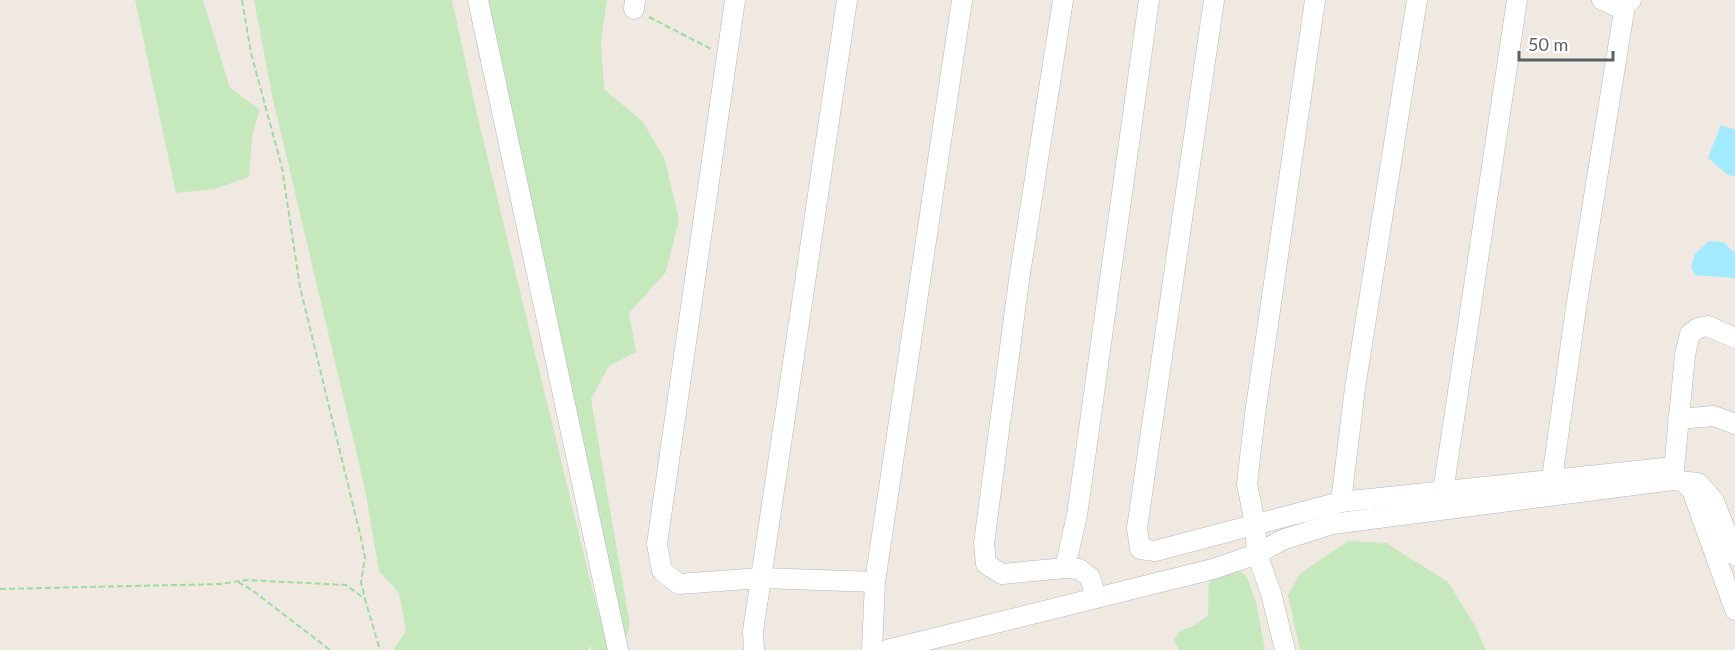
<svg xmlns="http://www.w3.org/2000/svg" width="1735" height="650" font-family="Lato,sans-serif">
	<rect width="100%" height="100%" fill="#efe9e2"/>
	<g fill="#c5e8bc">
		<polygon points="135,0 203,0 230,88 260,110 252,136 249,177 214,189 176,193"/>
		<polygon points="254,0 452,0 476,110 591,584 609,650 591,650 590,645 588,650 393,650 406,631 399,593 379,571 365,489 272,95"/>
		<polygon points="479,0 607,0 601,42 604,89 643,122 665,160 679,220 666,272 629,313 636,352 609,366 591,399 630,626 626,638 620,646"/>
		<polygon points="1348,541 1386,543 1448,582 1475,626 1486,650 1300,650 1288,595 1300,574"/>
		<path d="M1236 568 1247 577 1256 602 1265 650H1179L1174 640 1180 631 1194 626 1208 615C1211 582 1200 578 1236 568Z"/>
	</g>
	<g fill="#a1eaff">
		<polygon points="1721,125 1735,130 1735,176 1728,175 1708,158"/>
		<polygon points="1709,241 1723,242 1735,253 1735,278 1695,275 1691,267 1695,254"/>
	</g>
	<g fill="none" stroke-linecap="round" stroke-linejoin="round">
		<g stroke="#b3b7bb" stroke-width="21">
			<g id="minor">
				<polyline points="478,0 618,650"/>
				<polyline points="735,0 657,544 662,571 679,584 761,578 875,582"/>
				<polyline points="1063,0 1019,280 984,543 986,564 1002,574 1065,568 1079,569 1090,577 1096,598"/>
				<polyline points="1214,0 1137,528 1140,549 1155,551 1341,502 1674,467"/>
				<polyline points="1602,0 1624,10"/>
				<polyline points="634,9 635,0"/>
				<polyline points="1678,419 1714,416 1735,424"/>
				<polyline points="1552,479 1576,308 1625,5 1631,0"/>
				<polyline points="1673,480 1685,355 1690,334 1698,328 1708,326 1735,338"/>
				<polyline points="1688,482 1698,483 1714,501 1735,555"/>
				<polyline points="1443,492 1517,0"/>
				<polyline points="1341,502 1355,388 1417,0"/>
				<polyline points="1065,568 1077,515 1149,0"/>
				<polyline points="754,650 753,631 761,578 847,0"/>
				<polyline points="872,650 875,582 962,0"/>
				<polyline points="887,650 1213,569 1257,554 1282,540 1332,524 1673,480 1682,481 1692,490 1735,610"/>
				<polyline points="1285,650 1271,593 1257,554 1255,523 1247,484 1255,414 1315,0"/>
			</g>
		</g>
		<g stroke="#9edba1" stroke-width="2" stroke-dasharray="6 3" stroke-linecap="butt">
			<polyline points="242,0 251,53 282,168 300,287 361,538 365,558 361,582 365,599"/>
			<polyline points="649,17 713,50"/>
			<polyline points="238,582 252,590 330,650"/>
			<polyline points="0,589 221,584 245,580 346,585 365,599 380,650"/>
		</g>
		<use href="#minor" stroke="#fff" stroke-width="20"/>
	</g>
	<path d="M1519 51v9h94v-9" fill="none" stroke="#5a6164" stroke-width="3"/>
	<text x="1528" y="51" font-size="18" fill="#5a6164" stroke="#ffffff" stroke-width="4.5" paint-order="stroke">50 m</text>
</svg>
